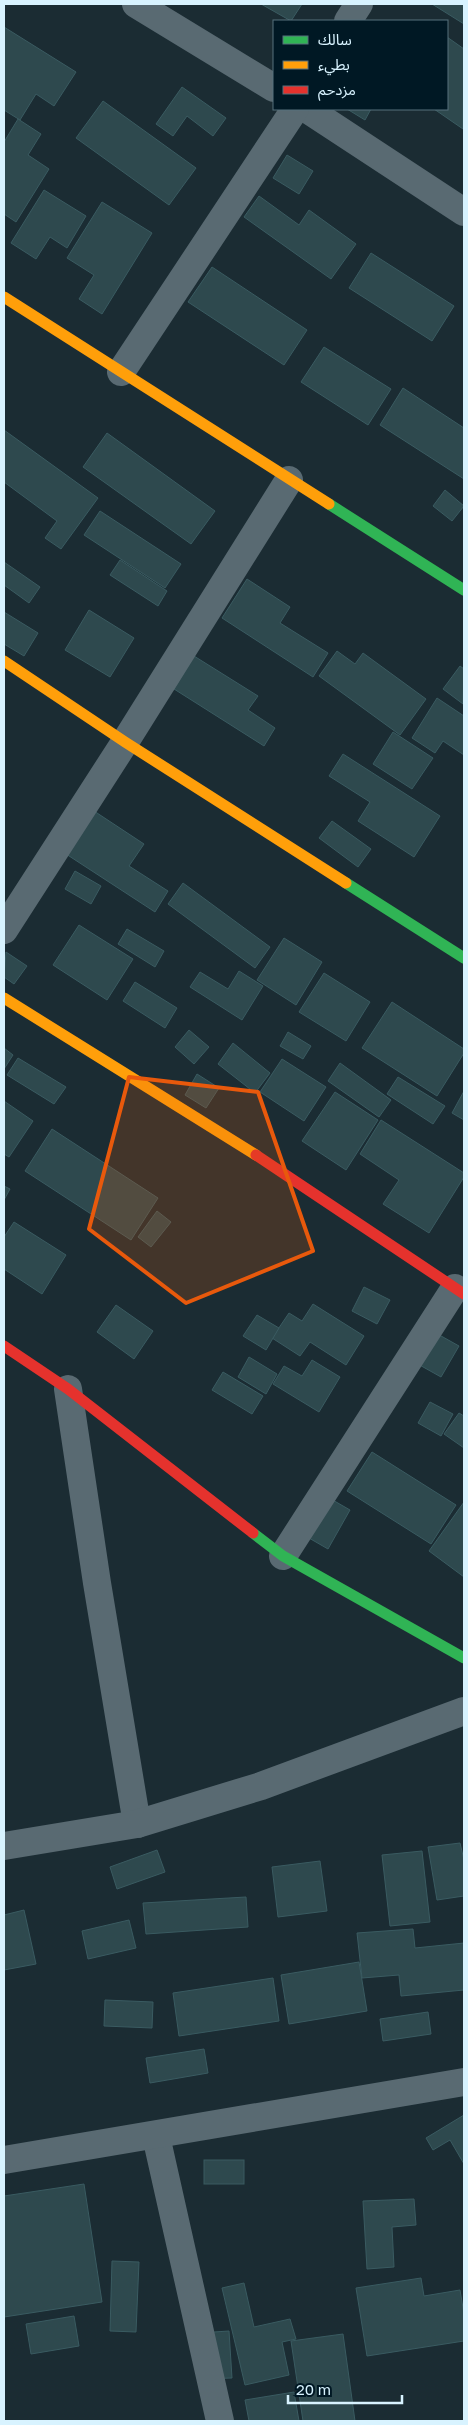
<svg xmlns="http://www.w3.org/2000/svg" width="468" height="2425" font-family="'Golos Text','Noto Sans Arabic',sans-serif">
	<rect width="100%" height="100%" fill="#1b2c33"/>
	<g fill="#2e494e" stroke="#3a5b61">
		<polygon points="261,4 302,4 291,21"/>
		<polygon points="432,4 464,4 464,24"/>
		<polygon points="4,27 76,72 54,106 36,94 20,120 4,110"/>
		<polygon points="447,37 464,49 463,129 434,109 447,109"/>
		<polygon points="182,87 226,118 213,136 187,116 173,136 156,124"/>
		<polygon points="103,101 196,168 169,205 76,138"/>
		<polygon points="347,109 371,109 365,120"/>
		<polygon points="18,119 41,134 28,155 49,169 16,222 4,214 4,142"/>
		<polygon points="287,155 313,171 299,194 273,178"/>
		<polygon points="44,190 86,216 67,248 50,237 36,259 11,243"/>
		<polygon points="259,196 299,225 309,210 356,244 331,279 244,217"/>
		<polygon points="102,202 152,233 102,314 79,299 94,275 67,258"/>
		<polygon points="371,253 454,306 432,341 349,288"/>
		<polygon points="212,267 307,330 284,365 188,302"/>
		<polygon points="324,347 391,389 368,425 301,382"/>
		<polygon points="403,388 464,428 464,479 380,425"/>
		<polygon points="4,430 98,498 61,549 45,538 57,521 4,482"/>
		<polygon points="107,433 215,511 191,544 83,467"/>
		<polygon points="445,490 464,506 452,521 433,506"/>
		<polygon points="100,511 181,564 165,588 84,535"/>
		<polygon points="120,560 167,591 158,606 110,575"/>
		<polygon points="4,562 40,587 29,603 4,585"/>
		<polygon points="247,579 290,607 280,623 328,653 313,677 222,618"/>
		<polygon points="89,610 134,638 110,677 65,650"/>
		<polygon points="4,612 38,633 24,656 4,644"/>
		<polygon points="337,651 355,664 363,653 426,699 400,735 319,676"/>
		<polygon points="194,656 258,696 248,710 275,728 264,746 174,689"/>
		<polygon points="460,666 464,669 463,704 443,689"/>
		<polygon points="437,698 464,716 464,755 443,741 435,753 412,738"/>
		<polygon points="393,732 433,758 412,789 373,764"/>
		<polygon points="343,754 440,816 414,857 358,821 370,802 329,776"/>
		<polygon points="94,811 144,844 129,866 168,891 155,912 66,854"/>
		<polygon points="332,821 371,849 358,867 319,838"/>
		<polygon points="75,871 101,886 91,904 65,889"/>
		<polygon points="183,883 270,947 255,968 168,904"/>
		<polygon points="79,925 133,959 107,1000 53,965"/>
		<polygon points="127,929 164,951 155,967 118,944"/>
		<polygon points="284,938 322,962 296,1005 257,980"/>
		<polygon points="6,952 27,966 14,984 4,977"/>
		<polygon points="239,971 263,986 242,1020 190,987 200,972 228,989"/>
		<polygon points="324,973 370,1002 346,1041 299,1012"/>
		<polygon points="135,982 177,1008 165,1028 123,1001"/>
		<polygon points="392,1002 464,1049 464,1053 437,1096 362,1048"/>
		<polygon points="189,1030 209,1047 194,1064 175,1047"/>
		<polygon points="288,1032 311,1046 303,1059 280,1046"/>
		<polygon points="233,1043 270,1073 255,1093 218,1064"/>
		<polygon points="4,1048 13,1055 4,1069"/>
		<polygon points="18,1058 66,1087 54,1104 7,1075"/>
		<polygon points="282,1059 326,1087 304,1121 260,1092"/>
		<polygon points="340,1063 391,1100 379,1117 328,1081"/>
		<polygon points="197,1074 219,1088 206,1108 185,1095"/>
		<polygon points="398,1077 445,1106 433,1124 387,1094"/>
		<polygon points="464,1091 464,1120 452,1113"/>
		<polygon points="335,1092 378,1120 346,1170 302,1141"/>
		<polygon points="4,1101 33,1121 9,1157 4,1154"/>
		<polygon points="381,1120 464,1173 464,1177 429,1233 383,1204 399,1180 360,1154"/>
		<polygon points="52,1129 158,1198 131,1240 25,1171"/>
		<polygon points="4,1186 10,1189 4,1200"/>
		<polygon points="157,1211 171,1222 151,1247 138,1237"/>
		<polygon points="14,1222 66,1255 42,1294 4,1269 4,1237"/>
		<polygon points="364,1287 390,1300 377,1324 352,1311"/>
		<polygon points="313,1304 364,1336 346,1365 310,1342 300,1356 272,1338 289,1313 302,1321"/>
		<polygon points="116,1305 153,1331 134,1359 97,1332"/>
		<polygon points="257,1315 279,1328 266,1350 243,1336"/>
		<polygon points="434,1332 459,1346 441,1377 416,1363"/>
		<polygon points="249,1357 277,1374 266,1394 238,1377"/>
		<polygon points="312,1360 340,1377 319,1412 273,1384 284,1366 302,1376"/>
		<polygon points="223,1372 263,1396 252,1414 212,1390"/>
		<polygon points="430,1402 453,1414 441,1436 418,1423"/>
		<polygon points="459,1413 464,1416 464,1448 444,1434"/>
		<polygon points="372,1452 456,1505 431,1544 347,1491"/>
		<polygon points="324,1495 350,1510 328,1549 302,1534"/>
		<polygon points="464,1502 464,1577 429,1551"/>
		<polygon points="460,1843 464,1860 464,1896 437,1900 428,1847"/>
		<polygon points="157,1850 165,1872 117,1889 110,1867"/>
		<polygon points="422,1851 430,1922 390,1926 382,1855"/>
		<polygon points="320,1861 327,1911 278,1917 272,1867"/>
		<polygon points="246,1897 248,1927 146,1934 143,1903"/>
		<polygon points="24,1910 36,1964 4,1970 4,1915"/>
		<polygon points="129,1920 136,1948 88,1959 82,1931"/>
		<polygon points="413,1929 415,1948 464,1943 464,1990 401,1996 399,1975 362,1978 357,1933"/>
		<polygon points="359,1962 367,2011 289,2024 281,1975"/>
		<polygon points="273,1978 279,2021 179,2036 173,1993"/>
		<polygon points="105,2000 153,2002 152,2028 104,2026"/>
		<polygon points="428,2012 431,2034 383,2041 380,2019"/>
		<polygon points="204,2049 208,2073 150,2083 146,2058"/>
		<polygon points="464,2115 464,2164 450,2140 433,2150 426,2138"/>
		<rect x="204" y="2160" width="40" height="24"/>
		<polygon points="84,2184 102,2302 4,2317 4,2196"/>
		<polygon points="414,2199 416,2225 392,2227 394,2267 367,2269 363,2201"/>
		<polygon points="112,2261 139,2262 136,2332 110,2331"/>
		<polygon points="421,2278 424,2296 460,2290 464,2314 464,2341 367,2356 356,2288"/>
		<polygon points="244,2283 254,2327 290,2319 296,2339 282,2342 289,2375 245,2385 222,2288"/>
		<polygon points="74,2316 79,2346 31,2354 26,2324"/>
		<polygon points="229,2331 232,2378 203,2379 199,2333"/>
		<polygon points="343,2334 355,2421 303,2421 291,2341"/>
		<polygon points="294,2392 299,2421 249,2421 245,2400"/>
	</g>
	<g fill="none" stroke-linecap="round" stroke-linejoin="round">
		<g stroke="#596a72" stroke-width="28">
			<polyline points="136,4 274,88"/>
			<polyline points="348,21 359,4"/>
			<polyline points="307,109 464,212"/>
			<polyline points="121,372 295,109"/>
			<polyline points="4,930 125,742 289,480"/>
			<polyline points="68,1389 97,1583 137,1824"/>
			<polyline points="283,1556 455,1288"/>
			<polyline points="4,1846 137,1824 261,1786 464,1711"/>
			<polyline points="156,2136 220,2421"/>
			<polyline points="4,2160 464,2082"/>
		</g>
		<g stroke="#30b455" stroke-width="11">
			<polyline points="329,504 464,590"/>
			<polyline points="346,883 464,958"/>
			<polyline points="253,1533 283,1556 464,1658"/>
		</g>
		<g stroke="#ff9f0a" stroke-width="11">
			<polyline points="4,297 329,504"/>
			<polyline points="4,661 125,742 346,883"/>
			<polyline points="4,998 256,1155"/>
		</g>
		<g stroke="#e5322d" stroke-width="11">
			<polyline points="256,1155 464,1294"/>
			<polyline points="4,1346 68,1389 253,1533"/>
		</g>
	</g>
	<path fill="#e8590c" fill-opacity="0.2" stroke="#e8590c" stroke-width="4" stroke-linejoin="round" d="M129 1077 258 1092 313 1251 186 1303 89 1229Z"/>
	<rect width="468" height="2425" fill="none" stroke="#d8f3ff" stroke-width="10"/>
	<rect x="273" y="20" width="175" height="90" fill="#001824" stroke="#56707c"/>
	<rect x="283" y="36" width="25" height="8" fill="#30b455" stroke="#56707c"/>
	<text x="318" y="45" font-size="15" fill="#d8f3ff">سالك</text>
	<rect x="283" y="61" width="25" height="8" fill="#ff9f0a" stroke="#56707c"/>
	<text x="318" y="70" font-size="15" fill="#d8f3ff">بطيء</text>
	<rect x="283" y="86" width="25" height="8" fill="#e5322d" stroke="#56707c"/>
	<text x="318" y="95" font-size="15" fill="#d8f3ff">مزدحم</text>
	<path d="M288 2395v8h114v-8" fill="none" stroke="#d8f3ff" stroke-width="2.5"/>
	<text x="296" y="2395" font-size="15" fill="#d8f3ff" stroke="#001824" stroke-width="4" paint-order="stroke">20 m</text>
</svg>
